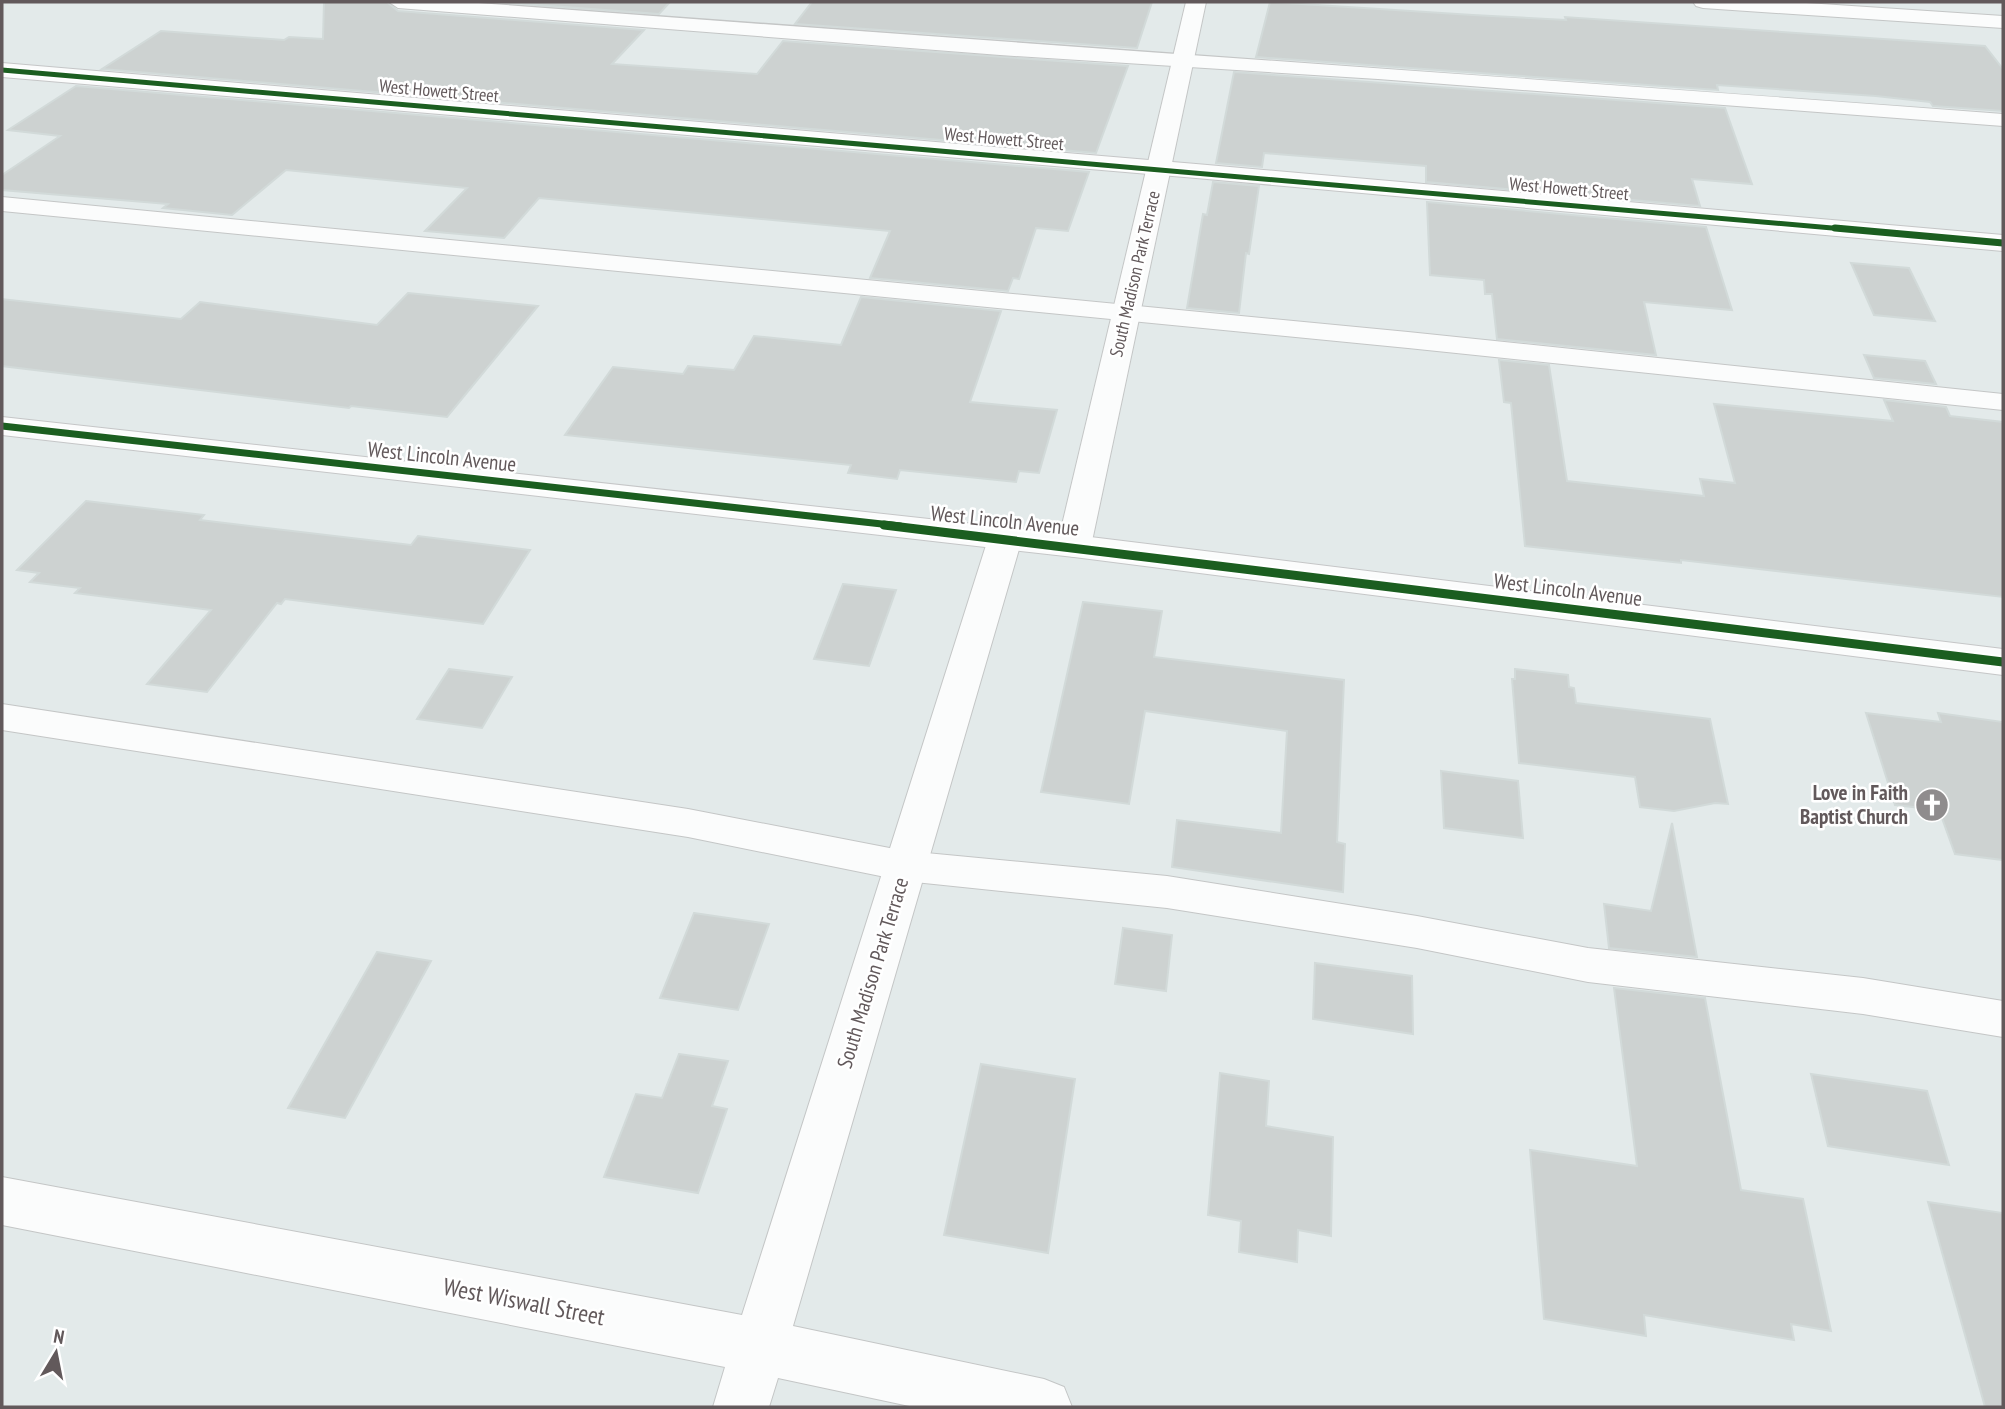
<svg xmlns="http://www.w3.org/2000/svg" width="2005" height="1409" font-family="'PT Sans Narrow',sans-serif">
	<rect width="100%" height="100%" fill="#e3eaea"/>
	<g fill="#cdd2d1" stroke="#d2dad9" stroke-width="2">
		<polygon points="324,2 387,2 398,11 644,30 612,64 757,74 783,41 1128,66 1096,153 102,69 161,31 284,40 289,37 323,39"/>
		<polygon points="498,2 670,2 659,14"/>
		<polygon points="812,2 1152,2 1137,48 795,24"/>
		<polygon points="1270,2 1473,15 1566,20 1565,17 1985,46 2003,69 2003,111 1933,106 1930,102 1876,96 1717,85 1718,90 1256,57"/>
		<polygon points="1234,72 1725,108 1752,184 1692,179 1700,206 1426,182 1426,166 1264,153 1262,167 1216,163"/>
		<polygon points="76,86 1089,172 1068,231 1036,228 1019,279 1013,278 1008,291 870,278 890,231 539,198 504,238 425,231 467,188 286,170 232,215 163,208 168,204 2,190 2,175 60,136 8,130"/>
		<polygon points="1213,182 1259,186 1249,254 1246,253 1239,313 1187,308 1203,214 1207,215"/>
		<polygon points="1427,202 1706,227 1732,310 1644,302 1656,355 1497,339 1492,294 1485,294 1484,280 1430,275"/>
		<polygon points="1851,263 1909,268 1935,321 1874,315"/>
		<polygon points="408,293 538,306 447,417 351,406 349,408 2,366 2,299 181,319 200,302 377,325"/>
		<polygon points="861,297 1001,311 970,402 1057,410 1039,473 1019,471 1016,482 900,470 897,479 848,473 851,465 565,435 613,367 683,374 688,366 734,370 754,336 841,345"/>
		<polygon points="1864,355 1925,361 1936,384 1874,378"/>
		<polygon points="1499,360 1549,365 1567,481 1704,496 1700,479 1735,483 1714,404 1893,421 1884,400 1946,407 1950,416 2003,422 2003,597 1681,560 1681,563 1525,546 1511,403 1504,402"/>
		<polygon points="86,501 204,515 200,520 411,545 418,536 530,550 483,624 285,599 281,604 277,603 207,692 147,684 211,610 75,593 80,588 30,582 39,573 17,570"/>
		<polygon points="843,584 896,590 869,666 814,659"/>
		<polygon points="1083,602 1162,611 1154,657 1344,680 1337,842 1345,844 1343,892 1172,867 1177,820 1281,833 1287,731 1145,711 1129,804 1041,792"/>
		<polygon points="449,669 512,677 482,728 417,719"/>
		<polygon points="1515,669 1568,675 1569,687 1574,688 1576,703 1710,719 1728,804 1715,803 1674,811 1640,807 1635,777 1519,763 1512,679 1515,679"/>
		<polygon points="1866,713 1941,722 1938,713 2003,722 2003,860 1955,854 1939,810 1895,805"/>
		<polygon points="1441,771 1518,781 1523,838 1444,828"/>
		<polygon points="1672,823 1697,957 1609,948 1604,904 1651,911"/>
		<polygon points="694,913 769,924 738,1010 660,998"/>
		<polygon points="1123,928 1172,935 1166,991 1115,984"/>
		<polygon points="377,952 431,961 345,1118 288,1108"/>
		<polygon points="1315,963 1412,976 1413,1034 1313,1019"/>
		<polygon points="1614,988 1705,998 1741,1190 1803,1199 1831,1331 1791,1324 1794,1340 1644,1315 1646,1336 1544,1319 1530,1150 1637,1166"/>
		<polygon points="679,1054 728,1061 712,1106 727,1109 698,1193 604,1177 636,1094 662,1098"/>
		<polygon points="981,1064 1075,1079 1048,1253 944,1235"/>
		<polygon points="1220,1073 1269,1081 1266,1126 1333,1137 1331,1236 1298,1230 1297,1262 1239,1252 1241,1221 1208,1215"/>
		<polygon points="1811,1074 1927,1091 1949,1165 1828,1146"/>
		<polygon points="1928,1202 2003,1213 2003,1407 1985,1407"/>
	</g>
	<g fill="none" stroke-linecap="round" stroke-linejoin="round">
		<g stroke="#c4c6c6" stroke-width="2">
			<g id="service">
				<path d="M389 2H466C978 41 1491 75 2003 114V126L1378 79 1000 55 398 8Z"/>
				<polygon points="2,197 1408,332 2003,394 2003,410 1408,348 2,211"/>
				<polygon points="2,704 688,809 905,851 1167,876 1417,916 1588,948 1863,978 2003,1001 2003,1037 1863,1014 1588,982 1417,948 1167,908 905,881 688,837 2,730"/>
			</g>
		</g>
		<g stroke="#c4c6c6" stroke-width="2">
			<g id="minor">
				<polygon points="1186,2 1206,2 1091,546 1086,554 1074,557 1062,554 1057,546"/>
				<polygon points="1693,2 1791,2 2003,16 2003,28 1703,8 1696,6"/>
				<polygon points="1005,528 1017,531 1022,539 793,1326 1044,1379 1064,1387 1072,1407 914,1407 778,1378 769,1407 713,1407 725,1367 2,1225 2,1177 742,1315 988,539 993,531"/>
			</g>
		</g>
		<g stroke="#c5c6c7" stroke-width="2">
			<g id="secondary">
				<polygon points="2,63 1196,164 2003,235 2003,251 1196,178 2,77"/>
				<polygon points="2,417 1074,535 2003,649 2003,675 1074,557 2,435"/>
			</g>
		</g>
		<use href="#service" fill="#fbfcfc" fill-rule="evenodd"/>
		<use href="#minor" fill="#fbfcfc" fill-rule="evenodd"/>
		<use href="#secondary" fill="#fbfcfc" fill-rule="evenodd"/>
		<g stroke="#fff" stroke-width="8">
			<polyline id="cycleway-far2" points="2,70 1855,230"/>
		</g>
		<g stroke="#fff" stroke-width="10">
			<g id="cycleway-far1">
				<polyline points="1835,228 2003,243"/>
				<polyline points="2,426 900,526"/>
			</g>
		</g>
		<g stroke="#fff" stroke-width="13">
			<polyline id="cycleway" points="884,525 2003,662"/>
		</g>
		<use href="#cycleway-far2" stroke="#1b5e20" stroke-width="5"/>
		<use href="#cycleway-far1" stroke="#1b5e20" stroke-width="7"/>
		<use href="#cycleway" stroke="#1b5e20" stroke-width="9"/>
	</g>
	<defs>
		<g id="church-disc" transform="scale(1.75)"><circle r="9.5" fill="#8f8c8d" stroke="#fff"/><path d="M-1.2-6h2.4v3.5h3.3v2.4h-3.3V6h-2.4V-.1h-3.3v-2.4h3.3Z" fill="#fff"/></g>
	</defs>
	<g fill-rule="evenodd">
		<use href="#church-disc" x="1932" y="805"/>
	</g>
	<g text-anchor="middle" stroke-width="5" stroke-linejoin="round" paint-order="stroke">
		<g font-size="18" fill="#62595b" stroke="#fff">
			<text transform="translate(439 91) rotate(5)" y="6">West Howett Street</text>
			<text transform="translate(1004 139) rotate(5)" y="6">West Howett Street</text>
			<text transform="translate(1569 189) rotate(5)" y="6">West Howett Street</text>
			<text transform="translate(1135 274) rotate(-77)" y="6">South Madison Park Terrace</text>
		</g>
		<g font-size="21" fill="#62595b" stroke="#fff">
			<text transform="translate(442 457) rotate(6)" y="7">West Lincoln Avenue</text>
			<text transform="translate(1005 521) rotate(6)" y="7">West Lincoln Avenue</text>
			<text transform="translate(1568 590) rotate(7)" y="7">West Lincoln Avenue</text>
			<text transform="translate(873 973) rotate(-73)" y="7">South Madison Park Terrace</text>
		</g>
		<g font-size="21" font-weight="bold" fill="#62595b" stroke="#fff" text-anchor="end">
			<text x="1908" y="800">Love in Faith<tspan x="1908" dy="24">Baptist Church</tspan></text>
		</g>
		<g font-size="24" fill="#62595b" stroke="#fff">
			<text transform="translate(524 1302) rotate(11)" y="8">West Wiswall Street</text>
		</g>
	</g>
	<rect width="2005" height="1409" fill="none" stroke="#62595b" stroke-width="7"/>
	<g transform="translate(56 1353) rotate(10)" stroke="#ffffff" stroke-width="5" paint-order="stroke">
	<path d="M0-5L12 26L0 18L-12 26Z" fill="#62595b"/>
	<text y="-10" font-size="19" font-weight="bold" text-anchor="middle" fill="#62595b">N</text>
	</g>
</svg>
